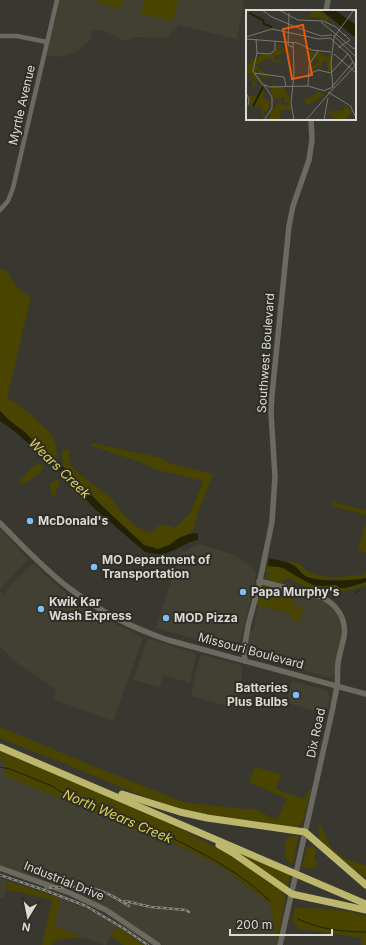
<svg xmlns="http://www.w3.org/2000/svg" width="366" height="945" font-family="Inter,sans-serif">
	<rect width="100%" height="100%" fill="#383830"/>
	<g fill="#414032">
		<polygon points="59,0 244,0 237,39 179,25 166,38 135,37 123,41 108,32 92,29 90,40 76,52 59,57 46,56"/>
		<polygon points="0,529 28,559 0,590"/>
		<polygon points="199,544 235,555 256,571 255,584 239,645 237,649 235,647 228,648 156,628 180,553"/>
		<polygon points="32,564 34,564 61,589 87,608 105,619 142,637 142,641 113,721 53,699 56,690 12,659 0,646 0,591 4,594 13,583"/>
		<polygon points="295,592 318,598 326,601 337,612 341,623 342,634 335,674 332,678 246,656 246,651 250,631 253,631 258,606 286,612 291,616 292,604"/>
		<polygon points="148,639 150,639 194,653 196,655 190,683 163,675 160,687 133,680"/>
		<polygon points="203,655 239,665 242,667 242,679 235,708 191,696 199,660 201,656"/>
		<polygon points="292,681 325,690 327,692 330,698 326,712 324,713 286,703"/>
		<polygon points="0,760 91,811 115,820 153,837 163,838 219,865 270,903 276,938 278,939 277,945 163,945 104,906 73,891 74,886 60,887 0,866"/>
		<polygon points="0,878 7,881 4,898 0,898"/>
		<polygon points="60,898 82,907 97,914 117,926 106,945 104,945 54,926"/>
	</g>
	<g fill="#494400">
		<polygon points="98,0 123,0 121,9 97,3"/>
		<polygon points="144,0 178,0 173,21 141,14"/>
		<path d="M0 268 6 270 16 286 31 298 17 355 7 399C10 400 13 401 15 403 25 409 50 430 54 439 57 446 57 454 57 461L36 444 26 433 9 420 0 411V303L4 308 0 302Z"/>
		<polygon points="93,443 161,458 170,463 213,474 213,476 210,483 198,512 193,530 189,534 179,538 169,545 158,549 145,545 102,506 63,466 62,452 64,449 70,450 69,455 70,465 87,480 109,496 124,515 137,527 150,533 161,524 175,528 191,512 203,481 154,469 143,463 92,446"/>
		<path d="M37 464 44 465 40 474C31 477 29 484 19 485V482L31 468Z"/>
		<path d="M57 480 59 481 60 485 57 488 55 498H54C52 496 50 487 50 484L53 482Z"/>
		<polygon points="333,502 366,510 366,515 332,506"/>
		<polygon points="366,522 366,553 358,549"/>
		<path d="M286 561C290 561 298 563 301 565 302 566 303 567 303 568 306 570 311 573 314 574 331 580 348 575 364 575L366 571V578C353 581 318 582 306 576 302 574 300 571 297 568 294 565 290 563 286 561Z"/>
		<path d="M268 566 279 567 285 569 296 576 313 585 323 586 332 585H336L340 588H346L366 582V586L345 591H340L331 589 317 590 306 587 288 578 284 580 281 584C274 582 268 582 265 574L270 575 271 574 265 572Z"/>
		<polygon points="262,584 295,592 292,604 303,607 300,622 294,621 291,616 286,612 258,606 258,599"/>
		<path d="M0 727 91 765 183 802 242 809H250L253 808 276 820 287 799 249 782 255 767 279 774 281 775V777L276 788 280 791 304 799 310 788 311 789 303 821 300 825 296 828 289 826C253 822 216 818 181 809 144 798 109 782 73 767 49 757 24 748 0 738Z"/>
		<polygon points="0,751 173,825 215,847 245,864 282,891 285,897 285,900 278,939 276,939 270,903 219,865 163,838 153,837 115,820 91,811 5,776 5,762 0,760"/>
		<path d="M320 824C324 831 326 840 331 847 339 858 354 862 366 866V878L337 856 320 840 318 827Z"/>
		<path d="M298 835V838L293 863 288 862 286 858 284 857 286 849 284 843C288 837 291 836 298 835Z"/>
		<polygon points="312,846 316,850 314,859 317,863 317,865 312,869 308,867 306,869 302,867 307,848"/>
		<polygon points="229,847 290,874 288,886 286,887"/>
		<polygon points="7,881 60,898 55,926 85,938 72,938 57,940 52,945 42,945 52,900 23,893 6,890"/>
		<path d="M295 908C318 908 343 909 366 916V945H361L362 938 300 929 292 921Z"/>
		<polygon points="117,926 144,945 124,945 111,937"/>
	</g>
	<g fill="#232104">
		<path d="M0 411 9 420 26 433 36 444 67 470 102 506 144 545 158 549 169 545 179 538 189 534 198 533V540C186 542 176 551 164 554 158 555 151 553 145 552L95 509 79 492 58 469 30 445 14 431 0 421Z"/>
		<path d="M269 558C279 561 288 561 296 567 300 570 302 575 307 577 318 582 354 581 366 578V582L346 588H340L336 585H332L323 586 313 585 296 576 285 569 279 567 268 566Z"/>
	</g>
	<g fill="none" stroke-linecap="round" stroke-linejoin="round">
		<g stroke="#232104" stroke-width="1">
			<polyline points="355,594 359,590"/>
			<polyline points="0,767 10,769 52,786 61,792 86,800 111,813 139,822 157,830 211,858 235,873 253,886 270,901"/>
			<path d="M298 919C318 929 343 932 366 932"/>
		</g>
		<g stroke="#6a6a61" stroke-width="4.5">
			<polyline points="0,36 17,36 47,42"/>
			<polyline points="0,210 8,201 13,188 57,0"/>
		</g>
		<g stroke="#6a6a61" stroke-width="5.5">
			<polyline points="326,11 328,0"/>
			<path d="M0 523C22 545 44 569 69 588 99 611 132 628 168 640L366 694"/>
			<path d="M259 581 319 596C336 603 347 618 344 637 342 646 339 655 338 664 337 671 338 679 337 686 336 693 334 700 333 707L280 945"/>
			<polyline points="245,661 244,650 248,626 259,585 272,522 275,477 271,412 272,395 289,226 293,206 309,160 312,140 311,119"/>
			<polyline points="0,868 70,893 106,910 158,945"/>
		</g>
		<g stroke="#bcb76c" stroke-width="7">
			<polyline points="0,747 366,904"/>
			<polyline points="122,794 180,812 207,818 305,832 366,885"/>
			<polyline points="219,845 233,853 292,894 366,910"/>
		</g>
		<g stroke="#888881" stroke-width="2.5">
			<g id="rail">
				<polyline points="0,875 47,891 86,906 123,928 148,945"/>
				<path d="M46 888C58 888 71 886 83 887 100 888 115 897 129 906"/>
				<polyline points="125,901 151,907 186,910 189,912"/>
			</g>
		</g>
		<use href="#rail" stroke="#2e2d26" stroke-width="1" stroke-dasharray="3" stroke-linecap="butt"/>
	</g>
	<g fill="#7dbef9" stroke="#2e2d26" stroke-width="1.5">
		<circle cx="30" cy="521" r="4"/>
		<circle cx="94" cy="567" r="4"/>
		<circle cx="243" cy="592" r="4"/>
		<circle cx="41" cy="609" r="4"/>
		<circle cx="166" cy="618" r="4"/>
		<circle cx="296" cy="695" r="4"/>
	</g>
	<g text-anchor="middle" stroke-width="4" stroke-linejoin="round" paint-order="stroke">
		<g font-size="12" fill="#dbdad5" stroke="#2e2d26">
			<text transform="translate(22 105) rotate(-77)" y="4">Myrtle Avenue</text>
			<text transform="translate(266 353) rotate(-86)" y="4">Southwest Boulevard</text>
			<text transform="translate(251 651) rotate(15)" y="4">Missouri Boulevard</text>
			<text transform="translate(316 733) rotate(-78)" y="4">Dix Road</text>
			<text transform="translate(64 881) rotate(22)" y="4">Industrial Drive</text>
		</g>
		<g font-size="12" font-weight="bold" fill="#dbdad5" stroke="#2e2d26" text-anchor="start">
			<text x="38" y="525">McDonald's</text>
			<text x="102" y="564">MO Department of<tspan x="102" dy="14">Transportation</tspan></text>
			<text x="251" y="596">Papa Murphy's</text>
			<text x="49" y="606">Kwik Kar<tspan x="49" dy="14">Wash Express</tspan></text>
			<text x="174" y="622">MOD Pizza</text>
			<text x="288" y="692" text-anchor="end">Batteries<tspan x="288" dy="14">Plus Bulbs</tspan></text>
		</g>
		<g font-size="13" font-style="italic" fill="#ddd356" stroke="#2e2d26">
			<text transform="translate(60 468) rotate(44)" y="5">Wears Creek</text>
			<text transform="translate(118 816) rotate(23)" y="5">North Wears Creek</text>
		</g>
	</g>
	<g transform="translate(246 10)">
		<rect width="110" height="110" fill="#383830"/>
		<path d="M57 0H73L83 8 81 13 77 7H61L66 3 60 1 56 3ZM29 34 33 35 34 41 37 39 36 34 37 39 39 35V38L44 35 46 38H41L43 42 41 43 36 41 35 45H28V51L35 50V52L29 53 23 48 9 55 24 67H18L10 59 11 62 9 60 7 63 16 69 17 67 15 70 18 74 17 86 25 93 20 102 16 100 19 106 16 107 13 88V98L10 97V93L7 95 8 107 7 98 3 95V82L4 86H14L17 74 9 65 13 73 6 67 11 76 7 78 5 63H0V56L5 53 4 50 8 49 0 47 8 48 9 50 17 43 24 45 32 37ZM53 38 63 44 61 42 65 40 67 43H76L78 47 83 46V43L85 46 86 61 82 62 81 51H77L74 60 73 55 66 61V56H69L73 51 68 47 63 51 62 44 58 41 53 38 51 42 57 43 50 42ZM26 74 41 79 39 81 44 88 43 93 38 92 39 88 35 87V95H44L46 100H36L33 110H19L26 105 23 104 26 99 30 100 28 99 31 95 27 94H34L33 88H29L27 91 26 83 20 78 26 80ZM69 80 79 85 61 96V93L56 89 65 88 69 84 71 86ZM99 94 110 106 106 102 99 110H80L90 108 81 104 86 100 91 106 88 101 97 100 100 95 95 97Z" fill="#494400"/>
		<path d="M75 0H89L107 13 110 15V28Z" fill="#232104"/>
		<path fill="none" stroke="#232104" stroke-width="2" d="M3 3 17 10 18 14 26 17M7 96 17 77"/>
		<path fill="none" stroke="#797972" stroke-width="1" d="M16 0 26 7 52 18 75 26 86 25M33 0 52 10 77 11 90 17 99 26M43 3 42 35 47 37M75 12 108 39 110 36M87 25 110 47M0 27 26 19 73 29 84 28 103 45 110 57M0 29 52 33 66 40 85 42M10 29 11 43 7 61 16 74 24 77 62 76 79 81M47 32 48 64 45 93 48 110M92 38 104 30 98 24M11 43 24 44 29 40V31M88 44 110 63M8 63 38 67 40 76M63 64 72 60 85 63 102 44M62 76 63 55 72 41M88 78 110 55M79 80 85 78 107 52M82 82 103 95M0 83 3 89 2 95M104 95 110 108M18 110 26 98V87L18 75M60 110 87 79 85 54 88 27 108 0M78 110 82 88"/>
		<path fill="#e8590c" fill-opacity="0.15" stroke="#e8590c" stroke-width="2" d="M57 15 66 65 46 69 37 19Z"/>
		<rect width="110" height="110" fill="none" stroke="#dbdad5" stroke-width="2"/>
	</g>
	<g transform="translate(28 917) rotate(190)" stroke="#2e2d26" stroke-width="3" paint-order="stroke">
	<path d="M0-3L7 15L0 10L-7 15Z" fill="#dbdad5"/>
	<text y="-6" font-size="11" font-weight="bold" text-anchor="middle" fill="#dbdad5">N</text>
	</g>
	<path d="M230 929v6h102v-6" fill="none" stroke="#dbdad5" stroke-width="2"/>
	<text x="236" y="929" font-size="12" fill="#dbdad5" stroke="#2e2d26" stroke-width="3" paint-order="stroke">200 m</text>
</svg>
